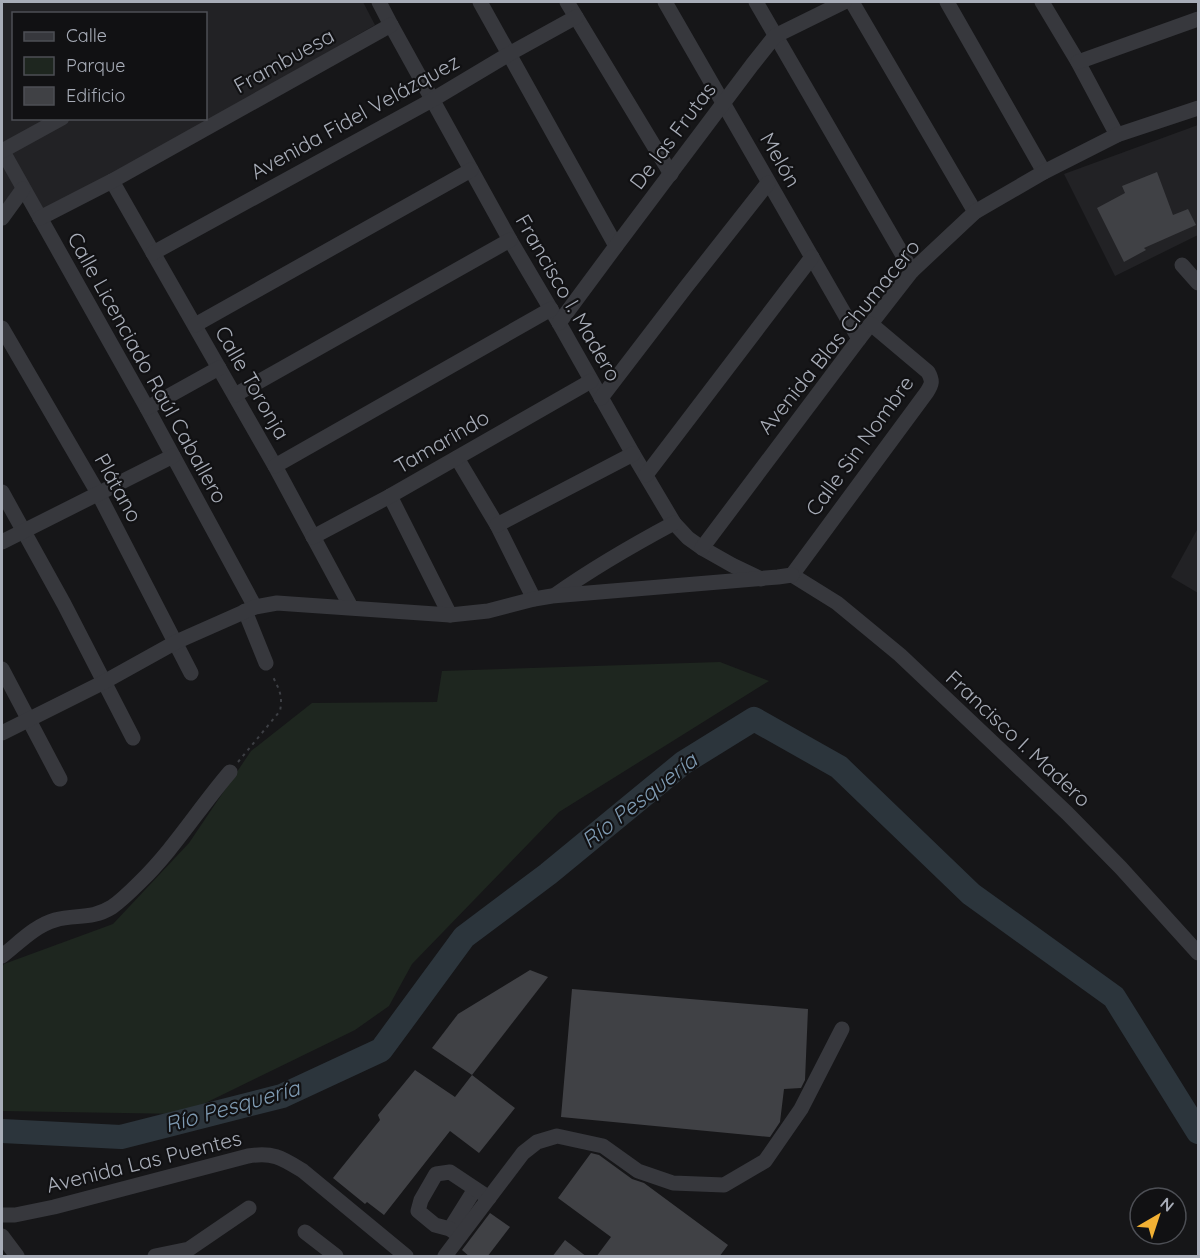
<svg xmlns="http://www.w3.org/2000/svg" width="1200" height="1258" font-family="Quicksand,sans-serif">
	<rect width="100%" height="100%" fill="#161618"/>
	<g fill="#222225" fill-rule="evenodd">
		<path d="M2 2H363L375 25 47 213 19 189 2 213ZM14 14H206V118H14Z"/>
		<polygon points="1198,125 1198,235 1115,276 1064,174"/>
		<polygon points="1198,528 1198,593 1171,577"/>
	</g>
	<polygon fill="#1e261f" points="720,662 769,681 559,812 412,964 389,1006 355,1030 183,1114 2,1111 2,967 4,964 113,924 189,843 251,751 312,703 437,702 442,671"/>
	<g fill="none" stroke-linecap="round" stroke-linejoin="round">
		<polyline stroke="#2c353c" stroke-width="24" points="2,1131 121,1137 282,1096 381,1050 464,937 548,874 683,763 754,719 839,767 971,894 1114,997 1198,1132"/>
	</g>
	<g fill="#404145">
		<polygon points="1157,172 1173,215 1188,209 1196,225 1144,248 1146,250 1124,262 1097,208 1125,193 1122,186"/>
		<polygon points="530,970 548,977 472,1075 432,1048 458,1014"/>
		<polygon points="572,989 808,1009 805,1080 801,1088 784,1089 780,1122 770,1137 561,1117"/>
		<polygon points="415,1070 455,1097 472,1075 515,1108 479,1153 450,1131 384,1215 367,1202 365,1204 333,1178 380,1120 378,1115"/>
		<polygon points="591,1153 599,1155 632,1179 644,1183 728,1245 719,1257 596,1257 611,1237 558,1198"/>
		<polygon points="490,1213 510,1227 487,1257 470,1257 462,1250"/>
		<polygon points="565,1240 587,1257 552,1257"/>
	</g>
	<g fill="none" stroke-linecap="round" stroke-linejoin="round">
		<path stroke="#3d3f44" stroke-width="2" stroke-dasharray="3 4.5" stroke-linecap="butt" d="M238 762 280 711C283 695 279 689 272 675"/>
		<g stroke="#37383d" stroke-width="15">
			<polyline points="379,2 391,25 510,240 559,323 633,454 674,523 688,538 702,548 732,565 761,579"/>
			<polyline points="480,2 616,246"/>
			<polyline points="567,2 671,174"/>
			<polyline points="665,2 859,339"/>
			<polyline points="756,2 912,271"/>
			<polyline points="852,2 975,212"/>
			<polyline points="947,2 1044,172"/>
			<polyline points="1042,2 1078,62 1117,135"/>
			<polyline points="1078,62 1198,19"/>
			<polyline points="2,150 147,408 255,607"/>
			<polyline points="2,151 62,118"/>
			<polyline points="112,181 275,466 351,607"/>
			<polyline points="2,218 23,189"/>
			<polyline points="40,218 112,181 391,25"/>
			<polyline points="153,253 432,100 509,54 576,17"/>
			<polyline points="1182,265 1198,283"/>
			<polyline points="559,323 616,246 752,65 775,36 844,2"/>
			<polyline points="195,325 471,170"/>
			<polyline points="2,328 98,493 191,673"/>
			<polyline points="235,395 510,240"/>
			<polyline points="601,398 686,287 768,183"/>
			<polyline points="147,408 219,368"/>
			<polyline points="457,458 497,525 534,599"/>
			<polyline points="275,466 551,309"/>
			<polyline points="646,475 812,257"/>
			<polyline points="2,492 64,604 133,738"/>
			<polyline points="390,496 450,615"/>
			<polyline points="497,525 633,454"/>
			<polyline points="313,537 390,496 591,381"/>
			<polyline points="2,542 173,456"/>
			<polyline points="702,548 859,339 912,271 975,212 1044,172 1117,135 1198,108"/>
			<polyline points="792,575 837,603 900,655 1067,813 1121,868 1198,953"/>
			<path d="M792 575 927 392C932 384 933 381 928 372L871 324"/>
			<path d="M555 595C593 568 633 545 674 523"/>
			<polyline points="245,611 266,663"/>
			<polyline points="2,669 60,779"/>
			<polyline points="2,733 104,682 176,642 255,607 277,603 291,604 450,615 488,611 534,599 552,596 778,577 792,575"/>
			<path d="M2 956C18 944 34 926 55 920 76 914 91 920 112 907 122 900 131 891 140 882 174 849 199 808 230 772"/>
			<path d="M2 1215H15L54 1207 248 1156C274 1152 282 1158 303 1171L406 1256"/>
			<polyline points="450,1229 475,1189"/>
			<polyline points="305,1232 336,1256"/>
			<polyline points="2,1236 17,1256"/>
			<polyline points="460,1236 450,1229 435,1225 418,1211 421,1200 436,1174 450,1172 489,1198"/>
			<polyline points="155,1256 189,1249 249,1208"/>
			<polyline points="445,1256 523,1153 537,1142 557,1136 603,1146 638,1171 673,1183 724,1185 765,1161 801,1109 842,1029"/>
		</g>
	</g>
	<g text-anchor="middle" stroke-width="4.5" stroke-linejoin="round" paint-order="stroke">
		<g font-size="21" fill="#a8adb8" stroke="#111113">
			<text transform="translate(284 61) rotate(-29)" y="7">Frambuesa</text>
			<text transform="translate(355 117) rotate(-29)" y="7">Avenida Fidel Velázquez</text>
			<text transform="translate(673 136) rotate(-53)" y="7">De las Frutas</text>
			<text transform="translate(780 160) rotate(60)" y="7">Melón</text>
			<text transform="translate(568 298) rotate(60)" y="7">Francisco I. Madero</text>
			<text transform="translate(839 337) rotate(-51)" y="7">Avenida Blas Chumacero</text>
			<text transform="translate(147 368) rotate(61)" y="7">Calle Licenciado Raúl Caballero</text>
			<text transform="translate(252 383) rotate(60)" y="7">Calle Toronja</text>
			<text transform="translate(442 442) rotate(-30)" y="7">Tamarindo</text>
			<text transform="translate(860 446) rotate(-54)" y="7">Calle Sin Nombre</text>
			<text transform="translate(118 488) rotate(61)" y="7">Plátano</text>
			<text transform="translate(1018 739) rotate(43)" y="7">Francisco I. Madero</text>
			<text transform="translate(144 1162) rotate(-14)" y="7">Avenida Las Puentes</text>
		</g>
		<g font-size="22" font-style="italic" fill="#7f9bb3" stroke="#111113">
			<text transform="translate(639 800) rotate(-38)" y="8">Río Pesquería</text>
			<text transform="translate(232 1106) rotate(-16)" y="8">Río Pesquería</text>
		</g>
	</g>
	<rect width="1200" height="1258" fill="none" stroke="#a8adb8" stroke-width="6"/>
	<rect x="12" y="12" width="195" height="108" fill="#111113" stroke="#4d4f55" stroke-width="1.5"/>
	<rect x="24" y="32" width="30" height="9" fill="#37383d" stroke="#4d4f55" stroke-width="1.5"/>
	<text x="66" y="42" font-size="18" fill="#a8adb8">Calle</text>
	<rect x="24" y="57" width="30" height="18" fill="#1e261f" stroke="#4d4f55" stroke-width="1.5"/>
	<text x="66" y="72" font-size="18" fill="#a8adb8">Parque</text>
	<rect x="24" y="87" width="30" height="18" fill="#404145" stroke="#4d4f55" stroke-width="1.5"/>
	<text x="66" y="102" font-size="18" fill="#a8adb8">Edificio</text>
	<g transform="translate(1158 1216) rotate(39)"><circle r="28" fill="#111113" stroke="#4d4f55" stroke-width="1.5"/>
	<path d="M0-4.5L10 22L0 15L-10 22Z" fill="#f2b134"/>
	<text y="-9" font-size="16" font-weight="bold" text-anchor="middle" fill="#a8adb8">N</text>
	</g>
</svg>
